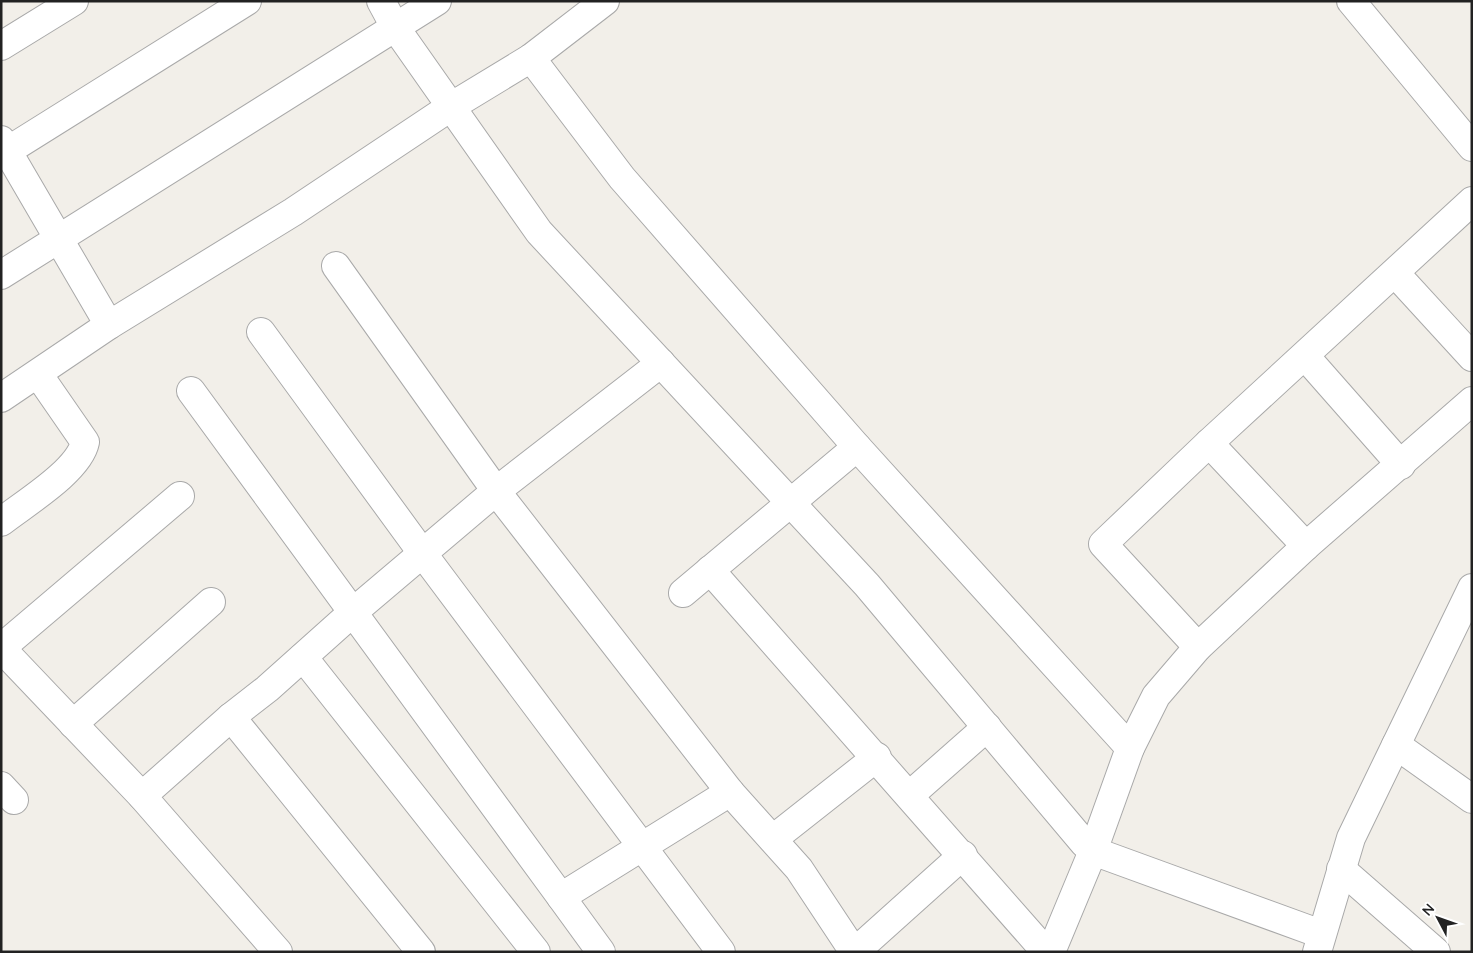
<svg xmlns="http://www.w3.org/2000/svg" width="1473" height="953" font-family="Quicksand,sans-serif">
	<rect width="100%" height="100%" fill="#f2efe9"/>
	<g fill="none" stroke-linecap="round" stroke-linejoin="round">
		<g stroke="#a9a9a9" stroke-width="30">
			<g id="minor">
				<polyline points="381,1 395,27 539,232 867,585 1084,843 1093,851 1321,934"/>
				<polyline points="1351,1 1472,147"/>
				<polyline points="1,46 74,1"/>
				<polyline points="531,58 622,178 857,447"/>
				<polyline points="1,140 109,325 293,212 452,106 531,58 605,1"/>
				<polyline points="1,155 247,1"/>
				<polyline points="336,266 496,491 730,792 799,869 854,952"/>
				<polyline points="1395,273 1472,357"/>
				<polyline points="1,275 437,1"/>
				<polyline points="261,332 423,554 721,952"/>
				<polyline points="1305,356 1401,465"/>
				<polyline points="191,391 561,897 730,792"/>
				<polyline points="1,398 109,325"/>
				<polyline points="1209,443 1306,546"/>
				<path d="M1 522C25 503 79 471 85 442L38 374"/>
				<polyline points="710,570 1046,952"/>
				<polyline points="683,593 857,447 1130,748 1156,696 1198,647 1306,546 1472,401"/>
				<polyline points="1198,647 1103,544 1209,443 1472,201"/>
				<polyline points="1,648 142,796 278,952"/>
				<polyline points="1,648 180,496"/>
				<polyline points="303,657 536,952"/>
				<polyline points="231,717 421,952"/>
				<polyline points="73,724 211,602"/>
				<polyline points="1396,745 1472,799"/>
				<polyline points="1,786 14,800"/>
				<polyline points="910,795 987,727"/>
				<polyline points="142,796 231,717 267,689 352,613 496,491 661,363"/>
				<polyline points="773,839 877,757"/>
				<polyline points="1341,869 1436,952"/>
				<polyline points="561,897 601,952"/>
				<polyline points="855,952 963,855"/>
				<polyline points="1051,952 1093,851 1130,748"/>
				<polyline points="1317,952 1351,838 1472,588"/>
			</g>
		</g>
		<use href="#minor" stroke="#fff" stroke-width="28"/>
	</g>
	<rect width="1473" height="953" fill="none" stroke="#222222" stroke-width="5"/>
	<g transform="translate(1438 918) rotate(311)" stroke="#ffffff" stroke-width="4" paint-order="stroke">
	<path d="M0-4L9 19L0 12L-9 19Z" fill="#222222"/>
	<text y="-8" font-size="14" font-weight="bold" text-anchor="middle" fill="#222222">N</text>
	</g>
</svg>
